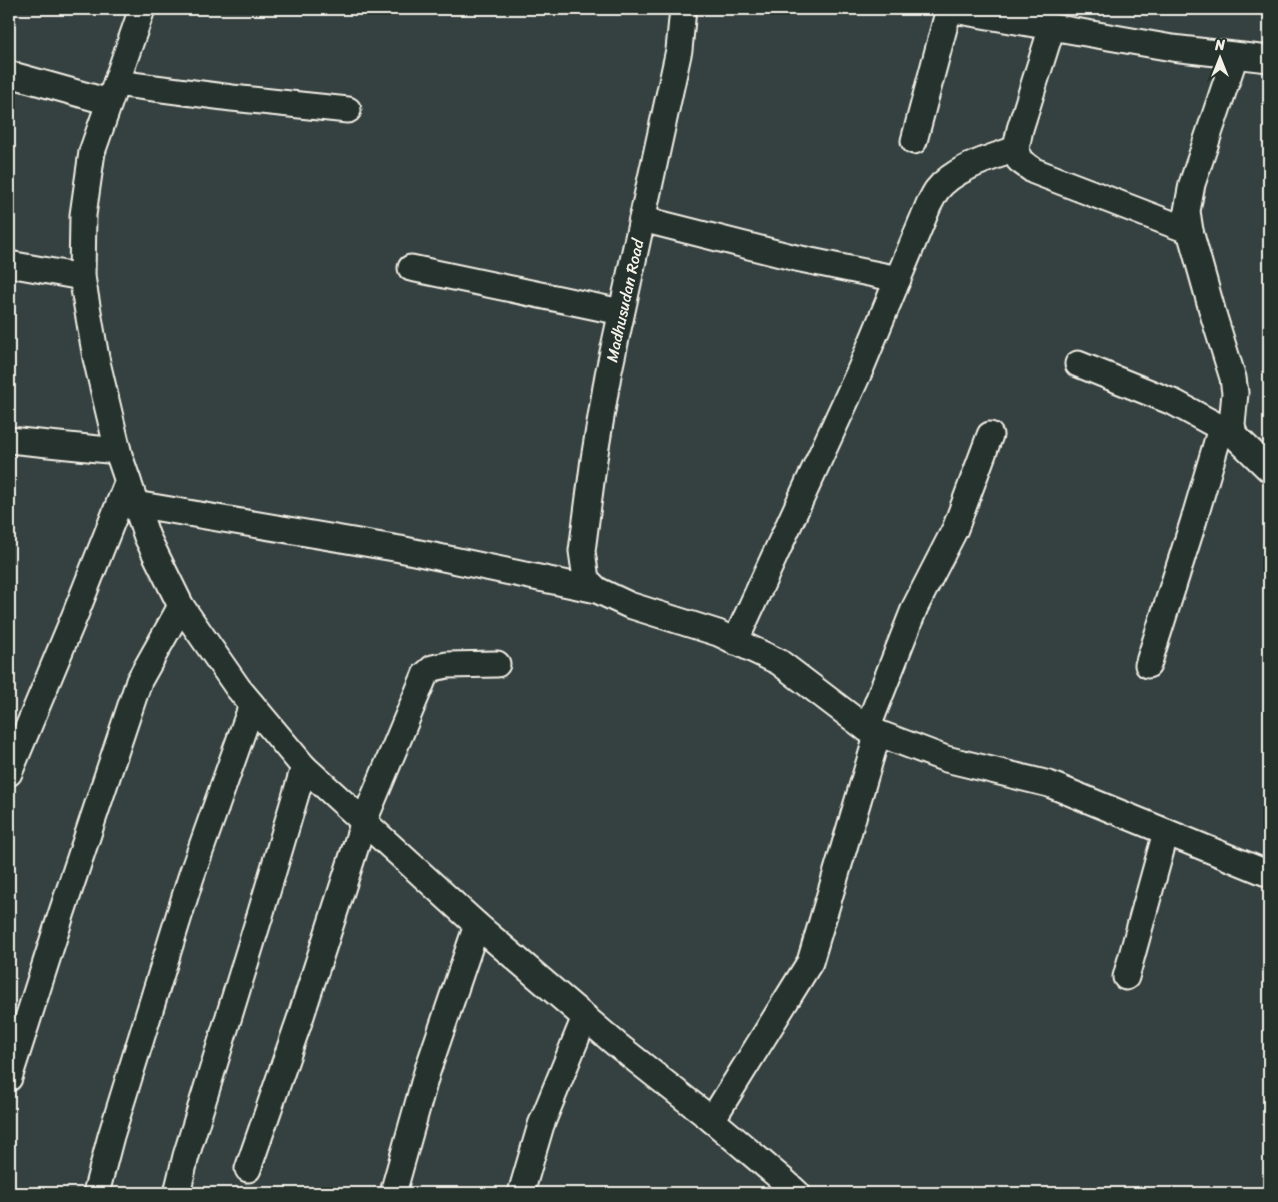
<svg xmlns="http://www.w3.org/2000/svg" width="1278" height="1202" font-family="Sriracha,sans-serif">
	<rect width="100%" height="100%" fill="#354040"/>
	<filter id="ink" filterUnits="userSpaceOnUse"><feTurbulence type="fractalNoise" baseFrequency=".02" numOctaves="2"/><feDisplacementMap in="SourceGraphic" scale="10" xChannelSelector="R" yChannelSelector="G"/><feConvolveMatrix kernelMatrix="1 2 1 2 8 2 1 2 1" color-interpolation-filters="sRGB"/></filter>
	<g filter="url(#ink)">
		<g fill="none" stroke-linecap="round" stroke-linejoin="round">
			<g stroke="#f4f1e8" stroke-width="29">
				<g id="minor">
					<polyline points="142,9 92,152 83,215 82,277 96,358 119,455 147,537 181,606 238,688 304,767 477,925 616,1044 712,1120 784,1181 797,1193"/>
					<polyline points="948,9 1172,48 1269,59"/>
					<polyline points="1052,27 1020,129 1016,149 1019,160 1034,171 1190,231"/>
					<polyline points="1235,56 1192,184 1187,211 1190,231 1214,317 1233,378 1235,393 1232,424 1234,435 1269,469"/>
					<polyline points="9,74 109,102"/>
					<polyline points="116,83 232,98 348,110"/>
					<polyline points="914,141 949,9"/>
					<polyline points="642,219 796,258 898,279"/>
					<polyline points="9,264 82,277"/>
					<polyline points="411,268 621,312"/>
					<polyline points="1078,364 1175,403 1234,435"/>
					<polyline points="9,440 118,451"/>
					<polyline points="135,504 400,549 597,590 629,605 718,633 779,662 867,729 946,759 1049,784 1269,874"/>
					<path id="s1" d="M597 590 586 579 582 551 594 459 608 375 679 50 683 9"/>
					<path d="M735 642 861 368 929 204C932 199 934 194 937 190 954 168 990 158 1016 149"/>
					<polyline points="1148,665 1193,523 1221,428"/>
					<polyline points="867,729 915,607 955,529 990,435"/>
					<polyline points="9,773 75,615 128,481"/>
					<polyline points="1126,977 1166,832"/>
					<polyline points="9,1078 62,912 139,681 181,606"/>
					<polyline points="712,1120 810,962 878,733"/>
					<polyline points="248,1169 301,1016 364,821 425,675 433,668 447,665 497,664"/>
					<polyline points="96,1193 111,1136 191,877 252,705"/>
					<polyline points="177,1193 186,1156 261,912 304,767"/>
					<polyline points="393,1193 427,1072 477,925"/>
					<polyline points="521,1193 541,1125 585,1017"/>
				</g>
			</g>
			<use href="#minor" stroke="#26332d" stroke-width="25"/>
		</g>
	</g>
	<g text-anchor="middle" stroke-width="4.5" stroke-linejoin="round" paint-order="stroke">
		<g font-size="16" fill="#f4f1e8" stroke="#26332d">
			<text dy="6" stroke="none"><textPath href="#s1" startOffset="298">Madhusudan Road</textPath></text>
		</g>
	</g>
	<rect width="1278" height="1202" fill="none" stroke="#26332d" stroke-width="30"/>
	<rect x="15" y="15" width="1248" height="1172" fill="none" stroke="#f4f1e8" stroke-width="2" filter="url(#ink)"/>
	<g transform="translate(1220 58)" stroke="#26332d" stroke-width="4" paint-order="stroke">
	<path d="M0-4L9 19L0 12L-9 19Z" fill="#f4f1e8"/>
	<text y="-8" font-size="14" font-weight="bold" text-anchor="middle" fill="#f4f1e8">N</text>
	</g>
</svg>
